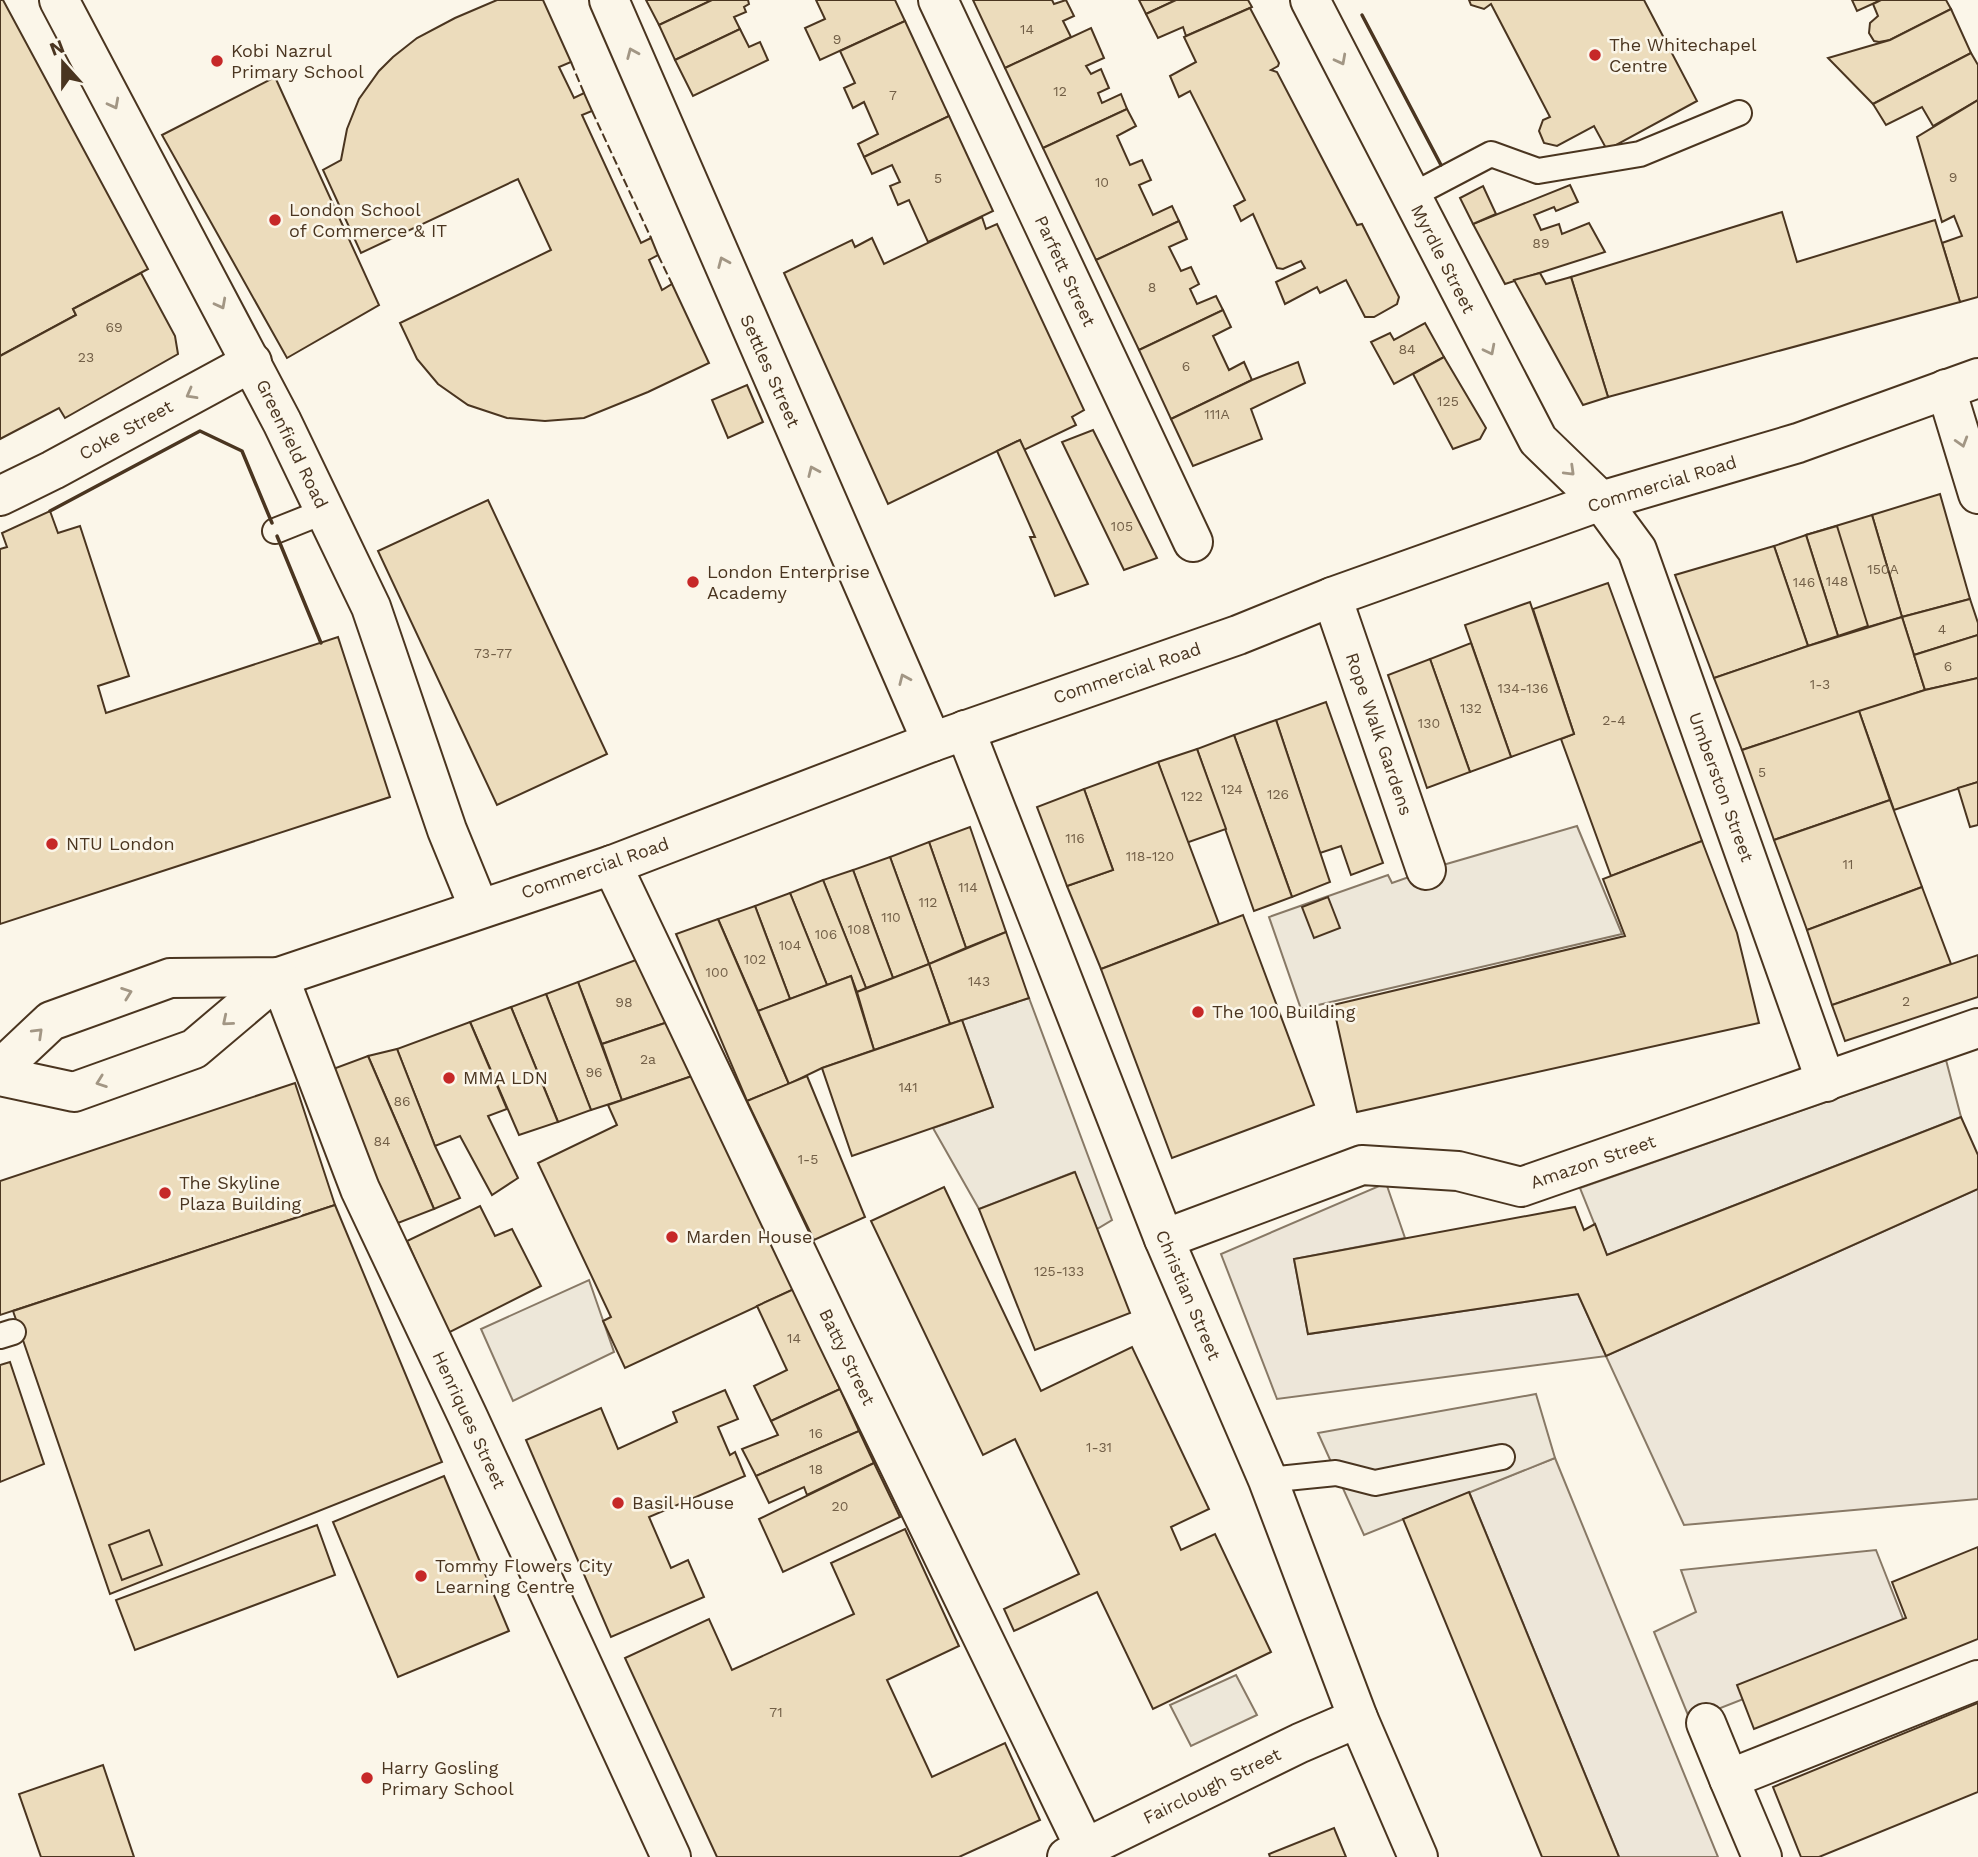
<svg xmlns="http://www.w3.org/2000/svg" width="1978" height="1857" font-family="'Work Sans',sans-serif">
	<rect width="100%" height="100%" fill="#fbf6e9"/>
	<g fill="#ede6d9" stroke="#887966" stroke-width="2">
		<polygon points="1386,1183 1405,1238 1294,1259 1308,1334 1578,1294 1606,1356 1978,1189 1978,1499 1684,1525 1606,1356 1277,1399 1221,1254"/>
		<polygon points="1555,1458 1718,1857 1619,1857 1469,1492"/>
		<polygon points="1876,1550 1909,1634 1690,1720 1654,1632 1696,1612 1681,1570"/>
	</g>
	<g fill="#ede7d9" stroke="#887966" stroke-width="2">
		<polygon points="1577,826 1622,934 1301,1009 1269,917 1388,875 1392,883 1443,865"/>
		<polygon points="1029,998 1112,1220 1097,1229 1074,1172 979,1209 933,1128 993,1107 962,1020"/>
		<polygon points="1946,1060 1961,1117 1607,1255 1580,1188"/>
		<polygon points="589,1280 614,1352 513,1401 481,1329"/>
		<polygon points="1536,1394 1555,1458 1364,1535 1318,1433"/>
		<polygon points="1236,1675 1257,1715 1191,1746 1170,1705"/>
	</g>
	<g fill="#ecdcbc" stroke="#4a3520" stroke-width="2">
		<polygon points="0,0 3,0 148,269 73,309 76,315 0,356"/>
		<polygon points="497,0 543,0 571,62 559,67 574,98 584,93 592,111 582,115 641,243 651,238 658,255 649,260 662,290 672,284 709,363 648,392 584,418 545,421 507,418 468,405 438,384 417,359 400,323 551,250 518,179 361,253 323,170 341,160 347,129 359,99 379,71 393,57 417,38 455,18"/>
		<polygon points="646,0 712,0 659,25"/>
		<polygon points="712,0 748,0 749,4 744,7 746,12 734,17 740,29 675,60 659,25"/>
		<polygon points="816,0 895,0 905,21 820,60 805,28 825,19"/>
		<polygon points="973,0 1052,0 1054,4 1066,0 1074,16 1063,21 1071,37 1005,68"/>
		<polygon points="1139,0 1176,0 1146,14"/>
		<polygon points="1176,0 1248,0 1252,7 1186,36 1183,27 1158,38 1146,14"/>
		<polygon points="1469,0 1644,0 1697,101 1607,150 1594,126 1557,146 1544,143 1539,131 1543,120 1550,117 1491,4 1484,9 1471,5"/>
		<polygon points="1852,0 1881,0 1857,11"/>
		<polygon points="1881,0 1946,0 1951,9 1890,40 1879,42 1874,41 1869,33 1870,23 1878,16 1873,4"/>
		<polygon points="1250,8 1279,63 1278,66 1271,70 1277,72 1357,225 1362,224 1399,297 1397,304 1374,317 1365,317 1346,280 1320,293 1317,287 1285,304 1276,282 1305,268 1301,261 1283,269 1277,268 1253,214 1241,221 1234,206 1245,200 1190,91 1179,97 1170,76 1196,62 1184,37"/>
		<polygon points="1951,9 1971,53 1873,104 1828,58 1890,40"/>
		<polygon points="905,21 949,116 864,157 858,144 878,134 864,102 853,108 844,88 855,83 840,51"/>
		<polygon points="1091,28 1104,58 1086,66 1091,74 1101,69 1109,88 1098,93 1102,103 1121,94 1127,109 1043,148 1005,68"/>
		<polygon points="740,29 749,47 760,42 768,60 693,96 675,60"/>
		<polygon points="1971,53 1978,65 1978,100 1933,126 1922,107 1886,125 1873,104"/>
		<polygon points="275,77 379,305 287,358 162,135"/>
		<polygon points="1978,100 1978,297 1960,302 1942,243 1962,236 1954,216 1942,222 1917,137"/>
		<polygon points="1127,109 1136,126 1117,136 1130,165 1142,160 1151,180 1139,185 1153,215 1172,206 1179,221 1096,260 1043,148"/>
		<polygon points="949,116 993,211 928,242 909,200 898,205 890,186 900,182 892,165 872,174 864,157"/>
		<polygon points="1570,185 1578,202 1556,211 1554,207 1534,215 1541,230 1559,224 1562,234 1589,223 1605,252 1505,284 1473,224"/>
		<polygon points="1483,186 1496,214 1473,224 1460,198"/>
		<polygon points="1782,212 1797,262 1935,220 1960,302 1608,397 1571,277"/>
		<polygon points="982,217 986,229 997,224 1084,410 1072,417 1076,425 1024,450 1020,440 888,504 784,273 852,240 855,247 872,238 884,264"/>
		<polygon points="1179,221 1187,239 1169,247 1181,271 1191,267 1199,284 1190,289 1197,304 1216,296 1223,310 1139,350 1096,260"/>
		<polygon points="141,273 175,336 178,354 65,418 59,408 0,439 0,356 76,315 73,309"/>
		<polygon points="1540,273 1546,284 1571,277 1608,397 1583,405 1514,280"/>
		<polygon points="1223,310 1231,327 1213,336 1229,370 1244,362 1252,380 1171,419 1139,350"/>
		<polygon points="1425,323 1444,357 1394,384 1371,342 1390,333 1394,340"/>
		<polygon points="1444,357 1486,428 1480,439 1453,449 1413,374"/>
		<polygon points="1298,362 1305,383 1251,409 1262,439 1193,466 1171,419 1252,380"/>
		<polygon points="747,385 763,422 728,438 712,400"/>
		<polygon points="1093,430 1157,558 1124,570 1062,442"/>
		<polygon points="1020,440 1088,584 1055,596 1030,537 1035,537 997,451"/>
		<polygon points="1940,494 1970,599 1902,617 1872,515"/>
		<polygon points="488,500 607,754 497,805 378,551"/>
		<polygon points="50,511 58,533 80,526 129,676 98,686 106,713 338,637 390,797 0,924 0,549 7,547 2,533"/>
		<polygon points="1872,515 1902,617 1838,636 1806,535"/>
		<polygon points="1837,526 1868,626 1838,636 1806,535"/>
		<polygon points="1806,535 1838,636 1808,646 1774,546"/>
		<polygon points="1774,546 1808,646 1714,678 1675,575"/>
		<polygon points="1608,583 1702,841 1611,876 1561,739 1574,734 1533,609"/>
		<polygon points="1970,599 1978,623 1978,635 1914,655 1902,617"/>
		<polygon points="1530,602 1574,734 1511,757 1465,625"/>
		<polygon points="1902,617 1925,690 1742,750 1714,678 1808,646"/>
		<polygon points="1978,635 1978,678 1925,690 1914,655"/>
		<polygon points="1471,643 1511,757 1470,772 1430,659"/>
		<polygon points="1430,659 1470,772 1427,788 1388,675"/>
		<polygon points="1978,678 1978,782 1894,810 1859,711 1925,690"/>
		<polygon points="1326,702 1383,863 1351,875 1341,846 1320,853 1276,720"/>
		<polygon points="1859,711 1890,800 1774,840 1742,750"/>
		<polygon points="1276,720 1330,882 1292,897 1234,735"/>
		<polygon points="1234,735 1292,897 1254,911 1197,749"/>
		<polygon points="1197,749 1226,829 1186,843 1158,762"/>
		<polygon points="1158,762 1219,924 1101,969 1067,886 1113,870 1084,789"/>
		<polygon points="1978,782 1978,825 1970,827 1958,788"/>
		<polygon points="1084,789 1113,870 1067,886 1037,807"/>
		<polygon points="1890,800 1922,887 1807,930 1774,840"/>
		<polygon points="970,827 1006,932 966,948 929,842"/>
		<polygon points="1702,841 1737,933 1759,1023 1357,1112 1333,1005 1625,936 1603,879"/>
		<polygon points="929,842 966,948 929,964 890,857"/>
		<polygon points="890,857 929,964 893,978 853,870"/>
		<polygon points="853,870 893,978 866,988 823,880"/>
		<polygon points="823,880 866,988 857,992 851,976 827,985 790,893"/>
		<polygon points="1922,887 1951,964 1832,1005 1807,930"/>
		<polygon points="790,893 827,985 790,999 755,906"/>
		<polygon points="1328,897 1340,928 1314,938 1302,907"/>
		<polygon points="755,906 790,999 758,1011 718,919"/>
		<polygon points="1243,915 1314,1105 1172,1158 1101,969"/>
		<polygon points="718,919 789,1084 747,1101 676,934"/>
		<polygon points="1006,932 1029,998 950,1024 929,964"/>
		<polygon points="1978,955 1978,997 1845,1041 1832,1005"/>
		<polygon points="641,958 671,1021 602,1044 578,982"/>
		<polygon points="929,964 950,1024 874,1050 857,992"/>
		<polygon points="851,976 874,1050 822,1068 789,1084 758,1011"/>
		<polygon points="578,982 622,1100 591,1110 546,994"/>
		<polygon points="546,994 591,1110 558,1122 511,1007"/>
		<polygon points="511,1007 558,1122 519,1135 470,1022"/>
		<polygon points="962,1020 993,1107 852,1156 822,1068"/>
		<polygon points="671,1021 695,1075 622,1100 602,1044"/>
		<polygon points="470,1022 507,1109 488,1116 518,1178 492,1195 460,1136 435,1146 397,1049"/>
		<polygon points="397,1049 435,1146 460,1198 434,1209 368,1056"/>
		<polygon points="368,1056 434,1209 398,1223 325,1072"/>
		<polygon points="695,1075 794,1289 625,1368 603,1321 611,1317 538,1163 617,1125 608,1105"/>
		<polygon points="807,1076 865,1217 814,1240 747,1101"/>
		<polygon points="295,1083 335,1205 0,1315 0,1181"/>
		<polygon points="1961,1117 1978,1155 1978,1189 1606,1356 1578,1294 1308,1334 1294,1259 1575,1207 1584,1230 1595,1224 1607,1255"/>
		<polygon points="1075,1172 1130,1313 1035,1350 979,1209"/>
		<polygon points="944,1187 1041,1391 1132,1347 1209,1509 1171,1527 1181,1550 1215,1534 1271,1652 1153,1709 1097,1592 1014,1631 1004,1609 1079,1574 1015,1439 983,1455 871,1221"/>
		<polygon points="335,1205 442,1462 110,1594 13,1311"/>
		<polygon points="480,1206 495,1236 512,1229 541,1286 448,1333 407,1241"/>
		<polygon points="794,1289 840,1389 771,1421 754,1386 787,1370 757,1306"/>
		<polygon points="10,1362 44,1464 0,1482 0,1365"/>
		<polygon points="840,1389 859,1431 756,1476 742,1449 778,1435 771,1421"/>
		<polygon points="725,1390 738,1419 718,1427 730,1455 735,1452 745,1476 649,1517 671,1568 688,1560 704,1597 611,1637 526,1440 601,1408 618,1449 677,1422 673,1412"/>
		<polygon points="859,1431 874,1463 807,1495 804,1487 769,1503 756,1476"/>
		<polygon points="874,1463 900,1517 783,1572 759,1519"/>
		<polygon points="444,1476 509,1631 398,1677 333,1522"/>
		<polygon points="1469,1492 1619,1857 1542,1857 1403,1519"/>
		<polygon points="317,1525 335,1575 135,1650 116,1600"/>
		<polygon points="905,1529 959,1646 887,1680 932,1777 1005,1743 1040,1820 959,1857 717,1857 625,1658 709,1619 732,1670 854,1614 831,1563"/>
		<polygon points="149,1530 162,1565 122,1580 109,1545"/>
		<polygon points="1978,1547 1978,1639 1754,1729 1737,1685 1906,1618 1892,1582"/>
		<polygon points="1978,1703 1978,1792 1819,1857 1801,1857 1773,1787"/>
		<polygon points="103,1765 134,1857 41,1857 19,1794"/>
		<polygon points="1334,1828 1346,1857 1270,1857 1269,1854"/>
	</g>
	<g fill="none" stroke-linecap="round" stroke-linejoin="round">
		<g stroke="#4a3520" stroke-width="28">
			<g id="lane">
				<polyline points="1411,196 1491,154 1538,171 1640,154 1739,113"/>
				<polyline points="275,531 325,511"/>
				<polyline points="0,1336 13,1332"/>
				<polyline points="1268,1480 1336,1473 1375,1483 1502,1457"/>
			</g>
		</g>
		<g stroke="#4a3520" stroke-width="42">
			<g id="street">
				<polyline points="59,0 282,422 371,607 447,830 479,908"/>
				<polyline points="609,0 932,742"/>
				<polyline points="938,0 1193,542"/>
				<polyline points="1310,0 1538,440 1601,501 1637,550 1826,1082"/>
				<polyline points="1946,389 1978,494"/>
				<polyline points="0,496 53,470 252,362"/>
				<polyline points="1332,597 1426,870"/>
				<polyline points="965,730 1164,1239 1268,1480 1358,1718 1418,1857"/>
				<polyline points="612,865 834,1331 1085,1848"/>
				<polyline points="279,977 360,1189 468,1417 671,1857"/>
				<polyline points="1164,1239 1362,1165 1458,1171 1521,1187 1978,1028"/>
				<polyline points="1706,1723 1729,1779"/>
				<polyline points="1067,1857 1300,1743 1358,1718"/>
				<polyline points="1762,1857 1729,1779 1978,1680"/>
			</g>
		</g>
		<g stroke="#4a3520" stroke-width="42">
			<g id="highway">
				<polyline points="0,1069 51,1021 170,978 279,977 612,865 932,742 1238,635 1332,597 1601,501 1798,443 1978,378"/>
				<polyline points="0,1076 74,1092 194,1049 279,977"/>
			</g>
		</g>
		<use href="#lane" stroke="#fbf6e9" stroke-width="24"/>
		<use href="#street" stroke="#fbf6e9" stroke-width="38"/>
		<use href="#highway" stroke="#fbf6e9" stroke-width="38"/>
		<g stroke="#4a3520" stroke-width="2" stroke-dasharray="9 3.5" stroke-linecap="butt">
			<polyline points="571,62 584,93"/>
			<polyline points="592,111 651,238"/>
			<polyline points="658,255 672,284"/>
		</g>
		<g stroke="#4a3520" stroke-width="3.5">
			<polyline points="1362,15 1441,165"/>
			<polyline points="50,511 200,431 242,451 272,523"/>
			<polyline points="277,536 321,643"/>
		</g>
	</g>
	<defs><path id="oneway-chevron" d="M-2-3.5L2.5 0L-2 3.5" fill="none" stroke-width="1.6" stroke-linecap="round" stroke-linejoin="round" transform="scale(1.75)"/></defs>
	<g stroke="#a29684">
		<use href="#oneway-chevron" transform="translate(632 53) rotate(-113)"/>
		<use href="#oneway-chevron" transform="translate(1341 60) rotate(62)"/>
		<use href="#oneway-chevron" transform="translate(114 104) rotate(62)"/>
		<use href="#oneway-chevron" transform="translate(723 262) rotate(-113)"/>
		<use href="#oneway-chevron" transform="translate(221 304) rotate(62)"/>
		<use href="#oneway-chevron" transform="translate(1490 350) rotate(63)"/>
		<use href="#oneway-chevron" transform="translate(191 394) rotate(151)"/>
		<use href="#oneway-chevron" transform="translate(1962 442) rotate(73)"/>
		<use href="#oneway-chevron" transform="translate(813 471) rotate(-114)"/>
		<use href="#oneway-chevron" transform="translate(1570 471) rotate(44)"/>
		<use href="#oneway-chevron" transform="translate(904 679) rotate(-114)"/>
		<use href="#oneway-chevron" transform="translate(127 993) rotate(-20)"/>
		<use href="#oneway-chevron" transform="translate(227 1021) rotate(140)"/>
		<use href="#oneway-chevron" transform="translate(38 1033) rotate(-44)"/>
		<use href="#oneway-chevron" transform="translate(101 1082) rotate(160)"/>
	</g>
	<g fill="#c62828" stroke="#fbf6e9" stroke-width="2.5">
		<circle cx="1595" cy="55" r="7"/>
		<circle cx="217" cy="61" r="7"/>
		<circle cx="275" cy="220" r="7"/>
		<circle cx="693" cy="582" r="7"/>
		<circle cx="52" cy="844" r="7"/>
		<circle cx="1198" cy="1012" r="7"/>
		<circle cx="449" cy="1078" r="7"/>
		<circle cx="165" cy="1193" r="7"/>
		<circle cx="672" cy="1237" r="7"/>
		<circle cx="618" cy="1503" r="7"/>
		<circle cx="421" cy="1576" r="7"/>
		<circle cx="367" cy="1778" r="7"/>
	</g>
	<g text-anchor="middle" stroke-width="5" stroke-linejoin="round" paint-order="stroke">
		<g font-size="14" fill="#725f47">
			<text x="1027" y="34">14</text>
			<text x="837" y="44">9</text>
			<text x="1060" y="96">12</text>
			<text x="893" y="100">7</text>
			<text x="1953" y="182">9</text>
			<text x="938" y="183">5</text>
			<text x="1102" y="187">10</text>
			<text x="1541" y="248">89</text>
			<text x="1152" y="292">8</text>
			<text x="114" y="332">69</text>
			<text x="1407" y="354">84</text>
			<text x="86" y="362">23</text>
			<text x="1186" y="371">6</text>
			<text x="1448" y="406">125</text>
			<text x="1217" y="419">111A</text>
			<text x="1122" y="531">105</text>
			<text x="1883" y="574">150A</text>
			<text x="1837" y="586">148</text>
			<text x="1804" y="587">146</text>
			<text x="1942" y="634">4</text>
			<text x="493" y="658">73-77</text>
			<text x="1948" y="671">6</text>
			<text x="1820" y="689">1-3</text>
			<text x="1523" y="693">134-136</text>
			<text x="1471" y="713">132</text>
			<text x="1614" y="725">2-4</text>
			<text x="1429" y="728">130</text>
			<text x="1762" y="777">5</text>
			<text x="1232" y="794">124</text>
			<text x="1278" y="799">126</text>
			<text x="1192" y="801">122</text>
			<text x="1075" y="843">116</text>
			<text x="1150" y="861">118-120</text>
			<text x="1848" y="869">11</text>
			<text x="968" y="892">114</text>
			<text x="928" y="907">112</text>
			<text x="891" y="922">110</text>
			<text x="859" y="934">108</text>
			<text x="826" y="939">106</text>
			<text x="790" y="950">104</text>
			<text x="755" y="964">102</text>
			<text x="717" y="977">100</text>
			<text x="979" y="986">143</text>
			<text x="1906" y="1006">2</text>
			<text x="624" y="1007">98</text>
			<text x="648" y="1064">2a</text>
			<text x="594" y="1077">96</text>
			<text x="908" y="1092">141</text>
			<text x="402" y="1106">86</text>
			<text x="382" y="1146">84</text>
			<text x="808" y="1164">1-5</text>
			<text x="1059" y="1276">125-133</text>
			<text x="794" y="1343">14</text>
			<text x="816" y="1438">16</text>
			<text x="1099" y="1452">1-31</text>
			<text x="816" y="1474">18</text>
			<text x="840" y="1511">20</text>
			<text x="776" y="1717">71</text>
		</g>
		<g font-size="18" fill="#4a3520" stroke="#fbf6e9" text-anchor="start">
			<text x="1609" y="51">The Whitechapel<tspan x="1609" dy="21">Centre</tspan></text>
			<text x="231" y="57">Kobi Nazrul<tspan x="231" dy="21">Primary School</tspan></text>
			<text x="289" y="216">London School<tspan x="289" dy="21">of Commerce &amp; IT</tspan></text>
			<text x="707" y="578">London Enterprise<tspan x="707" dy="21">Academy</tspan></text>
			<text x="66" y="850">NTU London</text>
			<text x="1212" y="1018">The 100 Building</text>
			<text x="463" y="1084">MMA LDN</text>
			<text x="179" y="1189">The Skyline<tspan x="179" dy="21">Plaza Building</tspan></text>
			<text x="686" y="1243">Marden House</text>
			<text x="632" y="1509">Basil House</text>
			<text x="435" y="1572">Tommy Flowers City<tspan x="435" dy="21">Learning Centre</tspan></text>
			<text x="381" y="1774">Harry Gosling<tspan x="381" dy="21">Primary School</tspan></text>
		</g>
		<g font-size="18" fill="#4a3520" stroke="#fbf6e9">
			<text transform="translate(1443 259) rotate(63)" y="6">Myrdle Street</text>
			<text transform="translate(1065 271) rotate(65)" y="6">Parfett Street</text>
			<text transform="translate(770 371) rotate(66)" y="6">Settles Street</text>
			<text transform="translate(126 430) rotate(-29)" y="6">Coke Street</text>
			<text transform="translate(292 444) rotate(64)" y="6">Greenfield Road</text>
			<text transform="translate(1662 484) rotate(-17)" y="6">Commercial Road</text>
			<text transform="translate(1127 673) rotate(-19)" y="6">Commercial Road</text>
			<text transform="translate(1379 734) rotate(71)" y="6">Rope Walk Gardens</text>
			<text transform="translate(1721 787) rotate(70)" y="6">Umberston Street</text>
			<text transform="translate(595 868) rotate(-19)" y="6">Commercial Road</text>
			<text transform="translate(1593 1162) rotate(-19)" y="6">Amazon Street</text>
			<text transform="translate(1188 1295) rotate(67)" y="6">Christian Street</text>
			<text transform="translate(847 1357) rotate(64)" y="6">Batty Street</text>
			<text transform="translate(469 1420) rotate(65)" y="6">Henriques Street</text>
			<text transform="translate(1212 1786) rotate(-26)" y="6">Fairclough Street</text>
		</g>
	</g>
	<g transform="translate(63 63) rotate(339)" stroke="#fbf6e9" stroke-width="5" paint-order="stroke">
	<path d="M0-5L12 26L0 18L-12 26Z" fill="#4a3520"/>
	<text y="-10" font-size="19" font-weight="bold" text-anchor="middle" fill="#4a3520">N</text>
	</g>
</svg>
